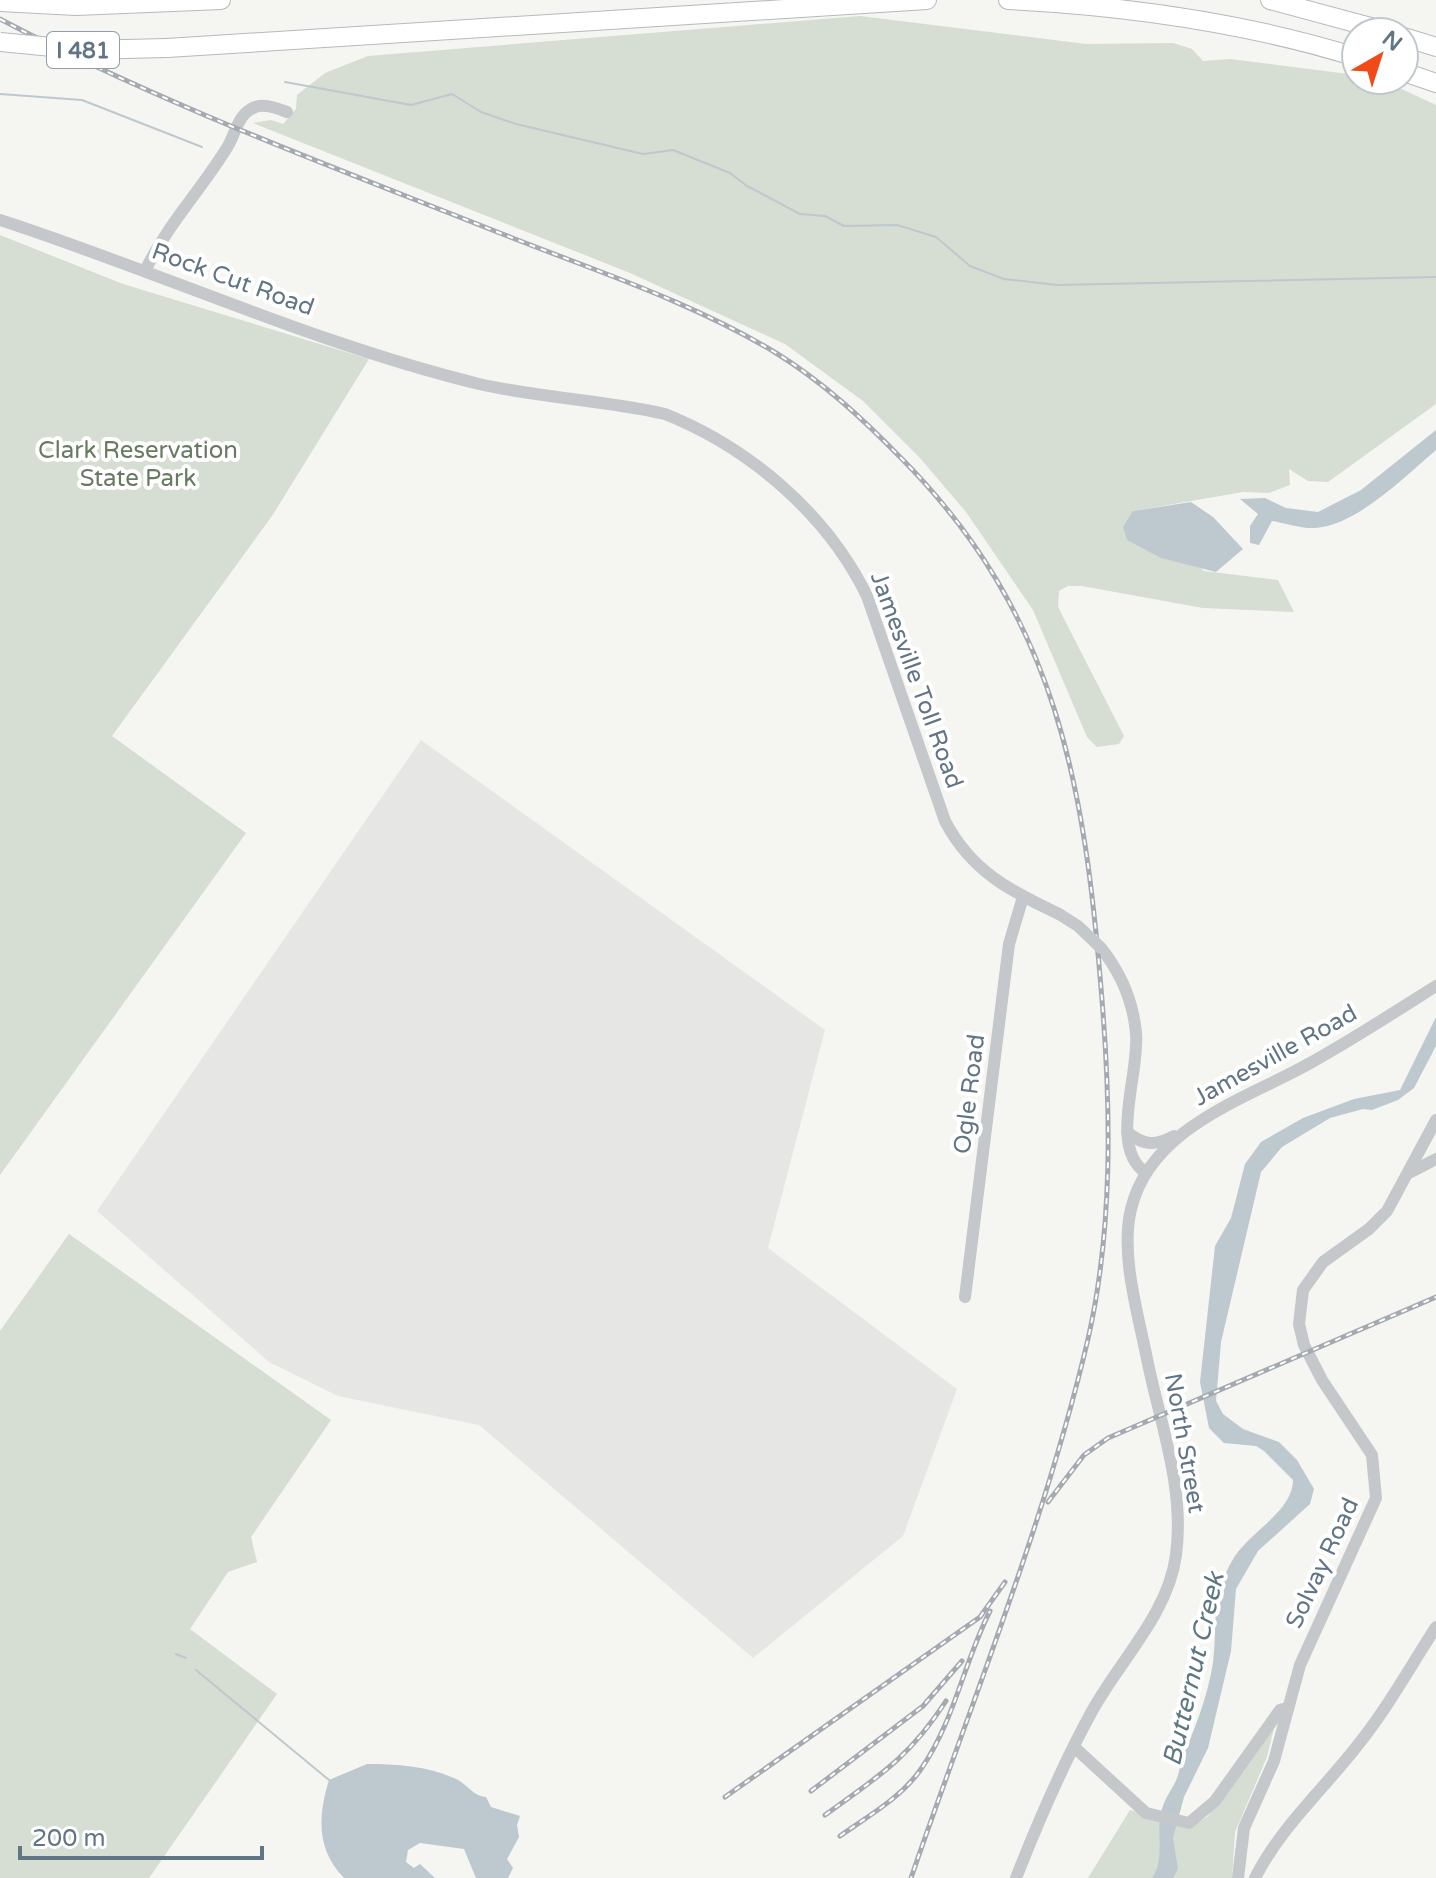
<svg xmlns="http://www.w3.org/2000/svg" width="1436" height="1878" font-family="'Varela Round',sans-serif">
	<rect width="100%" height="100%" fill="#f5f5f1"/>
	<polygon fill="#e6e7e5" points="421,740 825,1030 768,1248 957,1389 903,1536 753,1658 479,1425 338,1396 269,1362 97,1211"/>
	<g fill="#d6ddd2">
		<polygon points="860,16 1086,44 1173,43 1192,49 1203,61 1230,59 1356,75 1356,80 1382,80 1436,105 1436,404 1328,482 1308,481 1289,469 1290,485 1269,493 1243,492 1133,511 1204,571 1278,580 1294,612 1203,608 1082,586 1068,586 1059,591 1058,607 1124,736 1119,744 1097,747 1087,737 1033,610 966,512 920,458 863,401 785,344 630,273 253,123 271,120 283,124 296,109 297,95 325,73 368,56"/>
		<polygon points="0,235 123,284 369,359 272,516 112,736 246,833 0,1175"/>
		<polygon points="69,1234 331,1420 251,1537 257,1562 228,1572 190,1629 277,1694 149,1878 0,1878 0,1331"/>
		<polygon points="1274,1728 1267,1757 1235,1832 1232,1878 1088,1878 1130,1810 1189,1827 1207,1817"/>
	</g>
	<g fill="#bdc9ce">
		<path d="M1436 430V450C1405 476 1358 525 1315 528 1302 529 1285 523 1272 521L1259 545 1250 543V526L1258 514 1240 499 1265 498 1286 508 1318 512 1361 490Z"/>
		<polygon points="1191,502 1213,517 1243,549 1216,572 1161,558 1127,540 1123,527 1133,511"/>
		<path d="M1436 1017V1046L1414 1088 1398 1100 1372 1110 1363 1109 1330 1118 1282 1147 1261 1172 1221 1342 1216 1401 1223 1414 1243 1429 1279 1442 1297 1460 1314 1489 1310 1504 1258 1551 1236 1589 1231 1651 1208 1748 1184 1797 1173 1838 1178 1869 1173 1878H1152C1166 1858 1155 1832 1162 1809 1167 1791 1180 1783 1180 1762 1194 1733 1208 1695 1213 1663 1218 1622 1210 1600 1232 1561 1247 1533 1293 1512 1293 1480L1264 1451 1256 1446 1224 1443 1209 1428 1200 1382 1215 1246 1231 1218 1245 1164 1261 1142 1303 1118 1354 1099 1400 1090Z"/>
		<path d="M367 1764C396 1764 427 1766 454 1778 467 1783 472 1796 486 1797L491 1807 520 1816 517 1825 519 1837 507 1859 513 1868 508 1878H476L464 1849 420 1843 408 1850 406 1862 414 1868 420 1864 435 1878H344C316 1849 318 1816 329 1780Z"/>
	</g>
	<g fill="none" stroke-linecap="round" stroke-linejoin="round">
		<g stroke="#bdc9ce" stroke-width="2">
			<polyline points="285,82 411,105 452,94 481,112 516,124 643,154 673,150 730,173 747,186 800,214 825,216 844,226 897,225 936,237 970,266 1004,279 1057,285 1436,277"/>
			<polyline points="0,94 82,100 202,147"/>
			<polyline points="176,1654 186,1658"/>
			<polyline points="196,1670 329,1780"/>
		</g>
		<g stroke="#b6babd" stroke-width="20">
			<g id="highway">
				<path d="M1008 0C1126 6 1243 22 1356 57"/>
				<polyline points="1270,0 1389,32"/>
				<polyline points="0,2 76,6 221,0"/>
				<polyline points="1404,37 1436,47"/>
				<polyline points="167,48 927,0"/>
				<polyline points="1404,72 1436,83"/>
			</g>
		</g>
		<g stroke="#c4c8cb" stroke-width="12">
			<path d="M0 220C160 272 315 344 479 384 540 398 604 400 665 414 750 448 827 514 867 596L945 821C971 871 1010 891 1059 914"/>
			<path d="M145 271C167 225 202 189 228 146 235 134 238 116 251 109 263 102 276 108 287 112"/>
			<path d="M1101 948C1121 973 1133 1001 1136 1033 1140 1073 1108 1148 1146 1173"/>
			<path d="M1127 1132C1144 1146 1155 1146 1174 1136"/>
			<polyline points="1409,1173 1436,1159"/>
			<polyline points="965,1297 1009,944 1023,897"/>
			<polyline points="1074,1747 1146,1813 1189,1823 1215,1801 1280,1710 1287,1708"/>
			<path d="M1016 1878C1038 1822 1062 1766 1091 1713 1119 1661 1168 1615 1176 1555 1185 1488 1160 1423 1147 1359 1138 1313 1120 1255 1131 1209 1151 1126 1247 1099 1312 1062 1355 1038 1395 1012 1436 986"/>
			<polyline points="1238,1878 1244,1828 1274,1761 1300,1665 1376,1498 1372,1455 1322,1380 1304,1345 1299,1324 1303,1290 1323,1262 1369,1229 1387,1211 1436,1120"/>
			<path d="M1255 1878C1281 1827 1322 1791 1357 1746 1387 1709 1410 1667 1436 1627"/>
		</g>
		<use href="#highway" stroke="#fff" stroke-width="18"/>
		<g stroke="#a4aab0" stroke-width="5">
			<g id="rail">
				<path d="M0 19C163 105 339 169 510 237 599 272 694 303 776 353 823 382 863 419 901 458 1058 616 1085 787 1102 1000 1111 1111 1113 1229 1088 1339 1045 1523 972 1700 911 1878"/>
				<polyline points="1048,1502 1084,1455 1108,1438 1436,1297"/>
				<polyline points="811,1791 923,1706 962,1661"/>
				<polyline points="725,1797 980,1617 1005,1582"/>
				<path d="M825 1815C879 1776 909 1758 946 1701"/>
				<path d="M840 1836C868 1816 901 1798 921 1769 954 1722 964 1662 990 1611"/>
			</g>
		</g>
		<use href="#rail" stroke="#fff" stroke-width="2" stroke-dasharray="6" stroke-linecap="butt"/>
		<g stroke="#b6babd" stroke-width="20" stroke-linecap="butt">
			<polyline id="highway-bridge" points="0,42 83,50 167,48"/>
		</g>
		<polyline stroke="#c4c8cb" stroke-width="12" points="1059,914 1078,926 1101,948"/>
		<use href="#highway-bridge" stroke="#fff" stroke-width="18"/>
	</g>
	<g text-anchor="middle" stroke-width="8" stroke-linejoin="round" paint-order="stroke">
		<rect fill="#fff" stroke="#919ea9" stroke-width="2" x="47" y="32" width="72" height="36" rx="6"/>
		<g font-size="22" font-weight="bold" fill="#627584">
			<text x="83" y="58">I 481</text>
		</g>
		<g font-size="24" fill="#627584" stroke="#fff">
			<text transform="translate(233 279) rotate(20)" y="8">Rock Cut Road</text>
			<text transform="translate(917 680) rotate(70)" y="8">Jamesville Toll Road</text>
			<text transform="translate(1275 1055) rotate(-29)" y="8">Jamesville Road</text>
			<text transform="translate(969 1094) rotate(-83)" y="8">Ogle Road</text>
			<text transform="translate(1185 1443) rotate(80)" y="8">North Street</text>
			<text transform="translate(1322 1563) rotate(-65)" y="8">Solvay Road</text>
		</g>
		<g font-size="24" fill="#677b61" stroke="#fff">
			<text x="138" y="458">Clark Reservation<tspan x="138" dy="28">State Park</tspan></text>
		</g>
		<g font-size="26" font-style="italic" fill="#5e7882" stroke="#fff">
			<text transform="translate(1193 1669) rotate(-77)" y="9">Butternut Creek</text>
		</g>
	</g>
	<g transform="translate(1380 56) rotate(39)"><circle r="38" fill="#ffffff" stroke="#c0c8ce" stroke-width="2"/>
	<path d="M0-6L14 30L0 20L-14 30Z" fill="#ef4a18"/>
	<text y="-12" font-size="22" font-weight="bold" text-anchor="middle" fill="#627584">N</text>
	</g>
	<path d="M20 1846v12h242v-12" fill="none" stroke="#627584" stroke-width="4"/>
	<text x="32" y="1846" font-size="24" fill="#627584" stroke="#ffffff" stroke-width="6" paint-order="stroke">200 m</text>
</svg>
